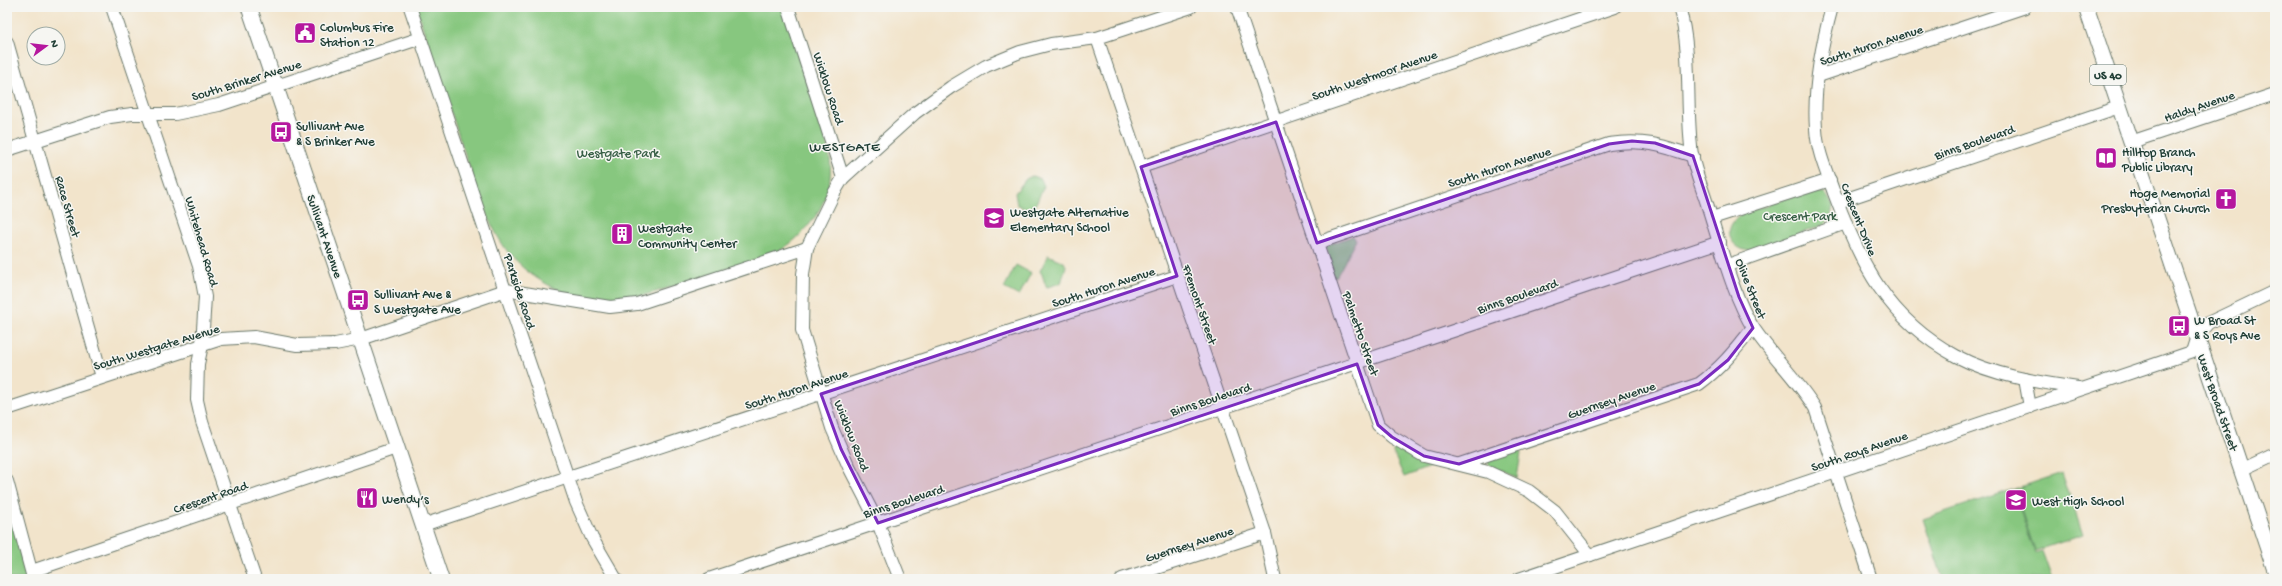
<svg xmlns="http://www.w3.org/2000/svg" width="2282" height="586" font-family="'Gochi Hand',sans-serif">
	<rect width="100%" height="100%" fill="#f6f6f2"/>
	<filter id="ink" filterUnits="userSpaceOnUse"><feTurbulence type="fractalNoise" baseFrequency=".025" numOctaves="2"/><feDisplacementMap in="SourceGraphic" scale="8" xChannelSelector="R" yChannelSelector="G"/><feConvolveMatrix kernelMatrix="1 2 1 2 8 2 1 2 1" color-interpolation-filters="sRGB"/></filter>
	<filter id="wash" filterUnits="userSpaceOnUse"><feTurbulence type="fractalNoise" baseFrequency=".012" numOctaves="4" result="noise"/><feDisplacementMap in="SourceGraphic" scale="16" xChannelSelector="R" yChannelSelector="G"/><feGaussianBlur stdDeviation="0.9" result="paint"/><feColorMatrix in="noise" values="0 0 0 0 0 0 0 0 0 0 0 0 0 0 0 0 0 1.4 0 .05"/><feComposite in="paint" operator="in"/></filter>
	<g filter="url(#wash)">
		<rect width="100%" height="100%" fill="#f2e4cb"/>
		<g fill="#87c77f" stroke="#53825a">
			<path d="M416 7H783C793 36 802 65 811 94 818 115 827 137 830 159 835 200 807 236 773 255 745 263 717 272 689 281 667 288 645 297 622 299 582 304 539 287 512 257 499 242 491 223 482 205Z"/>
			<polygon points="1032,176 1041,179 1044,186 1032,212 1017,205 1015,193 1026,179"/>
			<path d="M1809 191 1825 193 1833 205 1831 217 1824 225 1751 251C1733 251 1721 231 1737 218 1746 210 1795 196 1809 191Z"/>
			<path d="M1353 236 1356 240C1352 247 1338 275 1336 277L1333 276 1325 246Z"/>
			<path d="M1048 255 1064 262 1066 266 1061 283 1047 287C1043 282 1044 276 1040 271Z"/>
			<polygon points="1016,265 1031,273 1019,296 1004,288"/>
			<polygon points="1395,447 1415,458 1428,461 1432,466 1404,477 1393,452"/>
			<polygon points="1518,450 1521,453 1517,478 1489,465 1488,462 1490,460"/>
			<polygon points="2062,473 2083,535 2035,551 2014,489"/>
			<polygon points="2013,489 2035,553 2042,551 2052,579 1943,579 1923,519"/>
			<polygon points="7,502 28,579 7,579"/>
		</g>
	</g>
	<g filter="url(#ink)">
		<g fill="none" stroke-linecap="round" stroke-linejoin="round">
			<g stroke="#697769" stroke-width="14">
				<g id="minor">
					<polyline points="112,7 199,266 205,297 202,345 198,364 197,400 202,422 255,579"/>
					<polyline points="410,7 576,502 592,538 616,579"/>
					<polyline points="788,7 843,178"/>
					<polyline points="1237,7 1378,425 1392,437 1424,456 1488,472 1529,491 1555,511 1590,555"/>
					<path d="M1679 7C1693 55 1685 105 1692 155 1695 172 1703 190 1708 207 1719 241 1734 300 1754 329 1773 357 1797 379 1815 408L1871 579"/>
					<path d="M1832 7C1821 47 1813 88 1816 129 1817 151 1827 173 1834 193 1860 263 1887 319 1956 356 1994 376 2037 382 2079 388"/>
					<polyline points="1097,38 1265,533 1275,579"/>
					<polyline points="7,42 102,377"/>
					<polyline points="1818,76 2025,7"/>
					<polyline points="2131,142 2275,94"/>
					<polyline points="7,150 110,117 132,114 175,114 219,105 421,38"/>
					<polyline points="1141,167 1615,7"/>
					<polyline points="1838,202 2119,107"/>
					<polyline points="1712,218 1830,180"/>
					<path d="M1317 243 1609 144C1643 139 1661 145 1693 156"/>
					<polyline points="1728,265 1846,223"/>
					<polyline points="2025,379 2030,407"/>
					<polyline points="7,409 221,339 254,337 297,345 335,344 361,339 506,290 610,307 637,304 807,248"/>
					<path d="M1460 464 1699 384C1721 368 1736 349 1753 328"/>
					<polyline points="2241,470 2275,454"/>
					<polyline points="7,481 33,578"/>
					<polyline points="423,525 1177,276"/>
					<polyline points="32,571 396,448"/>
					<polyline points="709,579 1720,242"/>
					<polyline points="900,579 878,523 849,467 832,428 802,330 803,274 807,248 834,193 843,178 915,113 951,87 986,66 1020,52 1051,44 1097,38 1191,7"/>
					<polyline points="1122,579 1265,533"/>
					<polyline points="1519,579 2192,352 2197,336 2208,323 2275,291"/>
				</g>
			</g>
			<g stroke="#697769" stroke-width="17">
				<g id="major">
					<polyline points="249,7 441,579"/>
					<polyline points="2086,7 2275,570"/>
				</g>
			</g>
			<use href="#minor" stroke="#fff" stroke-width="12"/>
			<use href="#major" stroke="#fff" stroke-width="15"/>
		</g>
	</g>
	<path fill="#7b2cbf" fill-opacity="0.2" stroke="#7b2cbf" stroke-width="3" stroke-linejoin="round" d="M1276 122 1317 243 1609 144 1632 141 1655 143 1693 156 1739 297 1753 328 1728 360 1699 384 1459 464 1424 456 1392 437 1378 425 1357 364 878 523 841 449 821 394 1177 276 1141 167Z"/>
	<defs>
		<g id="civic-square" transform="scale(1.15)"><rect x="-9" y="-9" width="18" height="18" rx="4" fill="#b5179e" stroke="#f6f6f2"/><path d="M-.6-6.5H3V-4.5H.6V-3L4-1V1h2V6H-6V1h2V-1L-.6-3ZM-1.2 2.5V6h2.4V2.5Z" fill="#fff"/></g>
		<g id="bus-square" transform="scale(1.15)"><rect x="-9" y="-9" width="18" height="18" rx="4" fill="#b5179e" stroke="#f6f6f2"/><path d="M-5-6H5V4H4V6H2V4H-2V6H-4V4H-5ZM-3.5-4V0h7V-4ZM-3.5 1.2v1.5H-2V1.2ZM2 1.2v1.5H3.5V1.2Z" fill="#fff"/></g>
		<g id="library-square" transform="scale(1.15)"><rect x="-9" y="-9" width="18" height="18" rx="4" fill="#b5179e" stroke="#f6f6f2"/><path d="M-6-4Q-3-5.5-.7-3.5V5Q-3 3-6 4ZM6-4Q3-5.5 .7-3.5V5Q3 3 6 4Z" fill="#fff"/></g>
		<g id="church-square" transform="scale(1.15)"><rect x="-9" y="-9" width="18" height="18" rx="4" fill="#b5179e" stroke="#f6f6f2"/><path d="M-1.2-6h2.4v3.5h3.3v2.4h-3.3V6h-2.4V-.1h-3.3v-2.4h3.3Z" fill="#fff"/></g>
		<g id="school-square" transform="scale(1.15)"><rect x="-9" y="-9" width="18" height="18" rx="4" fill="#b5179e" stroke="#f6f6f2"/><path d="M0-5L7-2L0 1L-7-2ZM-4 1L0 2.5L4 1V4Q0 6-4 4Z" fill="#fff"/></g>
		<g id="building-square" transform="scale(1.15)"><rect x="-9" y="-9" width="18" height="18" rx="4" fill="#b5179e" stroke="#f6f6f2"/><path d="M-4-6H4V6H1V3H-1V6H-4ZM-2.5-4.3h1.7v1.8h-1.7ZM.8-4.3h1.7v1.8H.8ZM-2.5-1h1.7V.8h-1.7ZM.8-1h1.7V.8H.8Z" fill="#fff"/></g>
		<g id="restaurant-square" transform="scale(1.15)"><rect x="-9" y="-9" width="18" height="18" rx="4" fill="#b5179e" stroke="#f6f6f2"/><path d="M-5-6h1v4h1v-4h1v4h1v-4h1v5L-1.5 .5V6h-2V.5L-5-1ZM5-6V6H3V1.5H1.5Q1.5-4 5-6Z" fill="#fff"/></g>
	</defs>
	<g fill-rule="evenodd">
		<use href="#civic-square" x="305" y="33"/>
		<use href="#bus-square" x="281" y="132"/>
		<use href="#library-square" x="2106" y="158"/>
		<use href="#church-square" x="2226" y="199"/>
		<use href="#school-square" x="994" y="218"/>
		<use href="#building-square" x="622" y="234"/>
		<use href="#bus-square" x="358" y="300"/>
		<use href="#bus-square" x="2179" y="326"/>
		<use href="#restaurant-square" x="367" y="498"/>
		<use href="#school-square" x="2016" y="500"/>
	</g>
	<g text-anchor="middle" stroke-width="3" stroke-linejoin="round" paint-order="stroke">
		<rect fill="#f6f6f2" stroke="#60746d" stroke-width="1" x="2090" y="65" width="36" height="20" rx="3"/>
		<g font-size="12" font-weight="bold" fill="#1f3d34">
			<text x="2108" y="79">US 40</text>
		</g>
		<g font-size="13" fill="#1f3d34" stroke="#f6f6f2" text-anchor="start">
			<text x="320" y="31">Columbus Fire<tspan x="320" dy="15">Station 12</tspan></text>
			<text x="296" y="130">Sullivant Ave<tspan x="296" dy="15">&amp; S Brinker Ave</tspan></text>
			<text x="2122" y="156">Hilltop Branch<tspan x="2122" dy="15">Public Library</tspan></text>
			<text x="2210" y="197" text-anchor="end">Hoge Memorial<tspan x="2210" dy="15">Presbyterian Church</tspan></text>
			<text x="1010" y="216">Westgate Alternative<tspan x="1010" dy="15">Elementary School</tspan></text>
			<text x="638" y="232">Westgate<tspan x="638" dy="15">Community Center</tspan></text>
			<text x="374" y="298">Sullivant Ave &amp;<tspan x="374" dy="15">S Westgate Ave</tspan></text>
			<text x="2194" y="324">W Broad St<tspan x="2194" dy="15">&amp; S Roys Ave</tspan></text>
			<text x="382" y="503">Wendy’s</text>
			<text x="2032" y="505">West High School</text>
		</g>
		<g font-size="13" fill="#1f3d34" stroke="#f6f6f2">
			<text transform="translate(1871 44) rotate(-18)" y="5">South Huron Avenue</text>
			<text transform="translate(1374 74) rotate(-19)" y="5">South Westmoor Avenue</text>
			<text transform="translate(246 79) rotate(-17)" y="5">South Brinker Avenue</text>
			<text transform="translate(830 88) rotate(72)" y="5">Wicklow Road</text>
			<text transform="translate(2199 105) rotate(-19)" y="5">Haldy Avenue</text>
			<text transform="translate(1974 141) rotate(-19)" y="5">Binns Boulevard</text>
			<text transform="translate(1499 166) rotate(-18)" y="5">South Huron Avenue</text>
			<text transform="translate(69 206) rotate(74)" y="5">Race Street</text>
			<text transform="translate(1860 219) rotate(68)" y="5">Crescent Drive</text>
			<text transform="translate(326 236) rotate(71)" y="5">Sullivant Avenue</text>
			<text transform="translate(203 241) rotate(74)" y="5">Whitehead Road</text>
			<text transform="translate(1103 286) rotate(-18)" y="5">South Huron Avenue</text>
			<text transform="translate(1752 288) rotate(68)" y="5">Olive Street</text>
			<text transform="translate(521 291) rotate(72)" y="5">Parkside Road</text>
			<text transform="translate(1517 295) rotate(-19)" y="5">Binns Boulevard</text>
			<text transform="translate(1201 304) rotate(71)" y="5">Fremont Street</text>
			<text transform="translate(1362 333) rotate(71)" y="5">Palmetto Street</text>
			<text transform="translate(156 346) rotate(-17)" y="5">South Westgate Avenue</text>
			<text transform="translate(796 388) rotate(-18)" y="5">South Huron Avenue</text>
			<text transform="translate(1210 398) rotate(-18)" y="5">Binns Boulevard</text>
			<text transform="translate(1611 399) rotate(-19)" y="5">Guernsey Avenue</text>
			<text transform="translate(2219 402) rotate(71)" y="5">West Broad Street</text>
			<text transform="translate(853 435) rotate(68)" y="5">Wicklow Road</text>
			<text transform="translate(1859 450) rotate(-19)" y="5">South Roys Avenue</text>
			<text transform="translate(210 496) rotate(-19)" y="5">Crescent Road</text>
			<text transform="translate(903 500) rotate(-18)" y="5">Binns Boulevard</text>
			<text transform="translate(1189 543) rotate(-18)" y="5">Guernsey Avenue</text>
		</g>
		<g font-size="13" fill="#396047" stroke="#f6f6f2">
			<text x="618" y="157">Westgate Park</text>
			<text x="1800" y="220">Crescent Park</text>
		</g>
		<g font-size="14" letter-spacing="1" fill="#1f3d34" stroke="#f6f6f2">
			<text x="845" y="151">WESTGATE</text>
		</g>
	</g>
	<rect width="2282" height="586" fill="none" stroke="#f6f6f2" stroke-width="24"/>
	<g transform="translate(46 46) rotate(75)"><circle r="19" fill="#f6f6f2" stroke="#a0aca6"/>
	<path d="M0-3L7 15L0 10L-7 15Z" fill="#b5179e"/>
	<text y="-6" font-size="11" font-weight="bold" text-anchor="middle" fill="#1f3d34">N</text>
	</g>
</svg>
